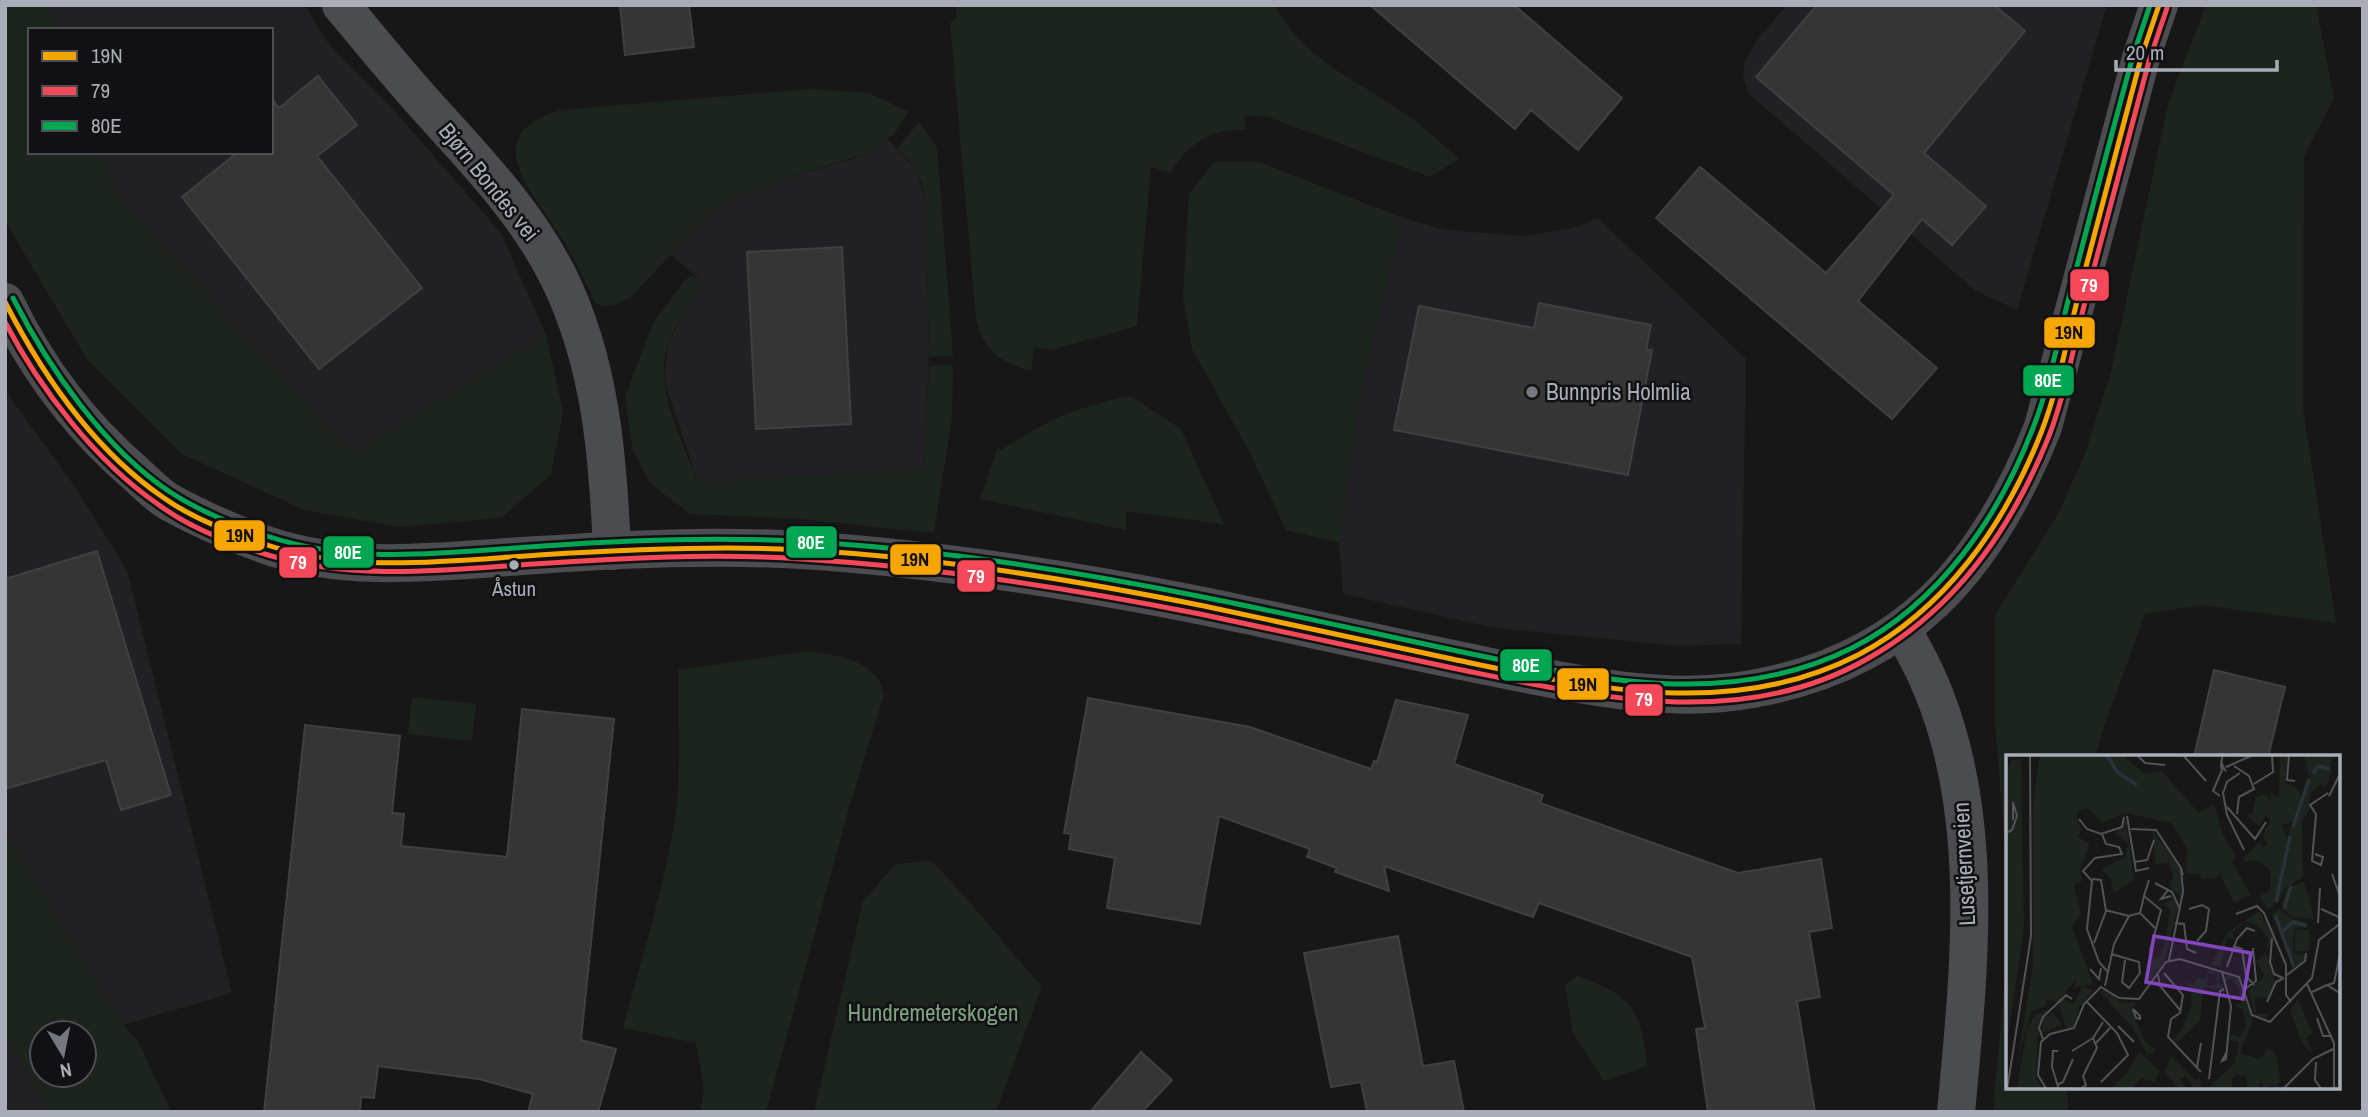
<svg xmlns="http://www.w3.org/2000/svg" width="2368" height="1117" font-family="'Archivo Narrow',sans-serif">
	<rect width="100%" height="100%" fill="#171717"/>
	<g fill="#212123">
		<polygon points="49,5 305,5 328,43 391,107 501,233 546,335 352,454 115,194 101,152 271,152 271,30 57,30"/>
		<polygon points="1787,5 2107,5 2017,310 1976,291 1748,93 1743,77 1745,61 1757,40"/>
		<polygon points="888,139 916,170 926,201 929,357 924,470 698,482 664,380 668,344 685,310 701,288 700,280 670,254 704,219 724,204 771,183 856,158"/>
		<polygon points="1403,218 1445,230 1525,236 1573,228 1598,218 1746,359 1741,644 1678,646 1495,628 1343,594 1339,543 1362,385"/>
		<polygon points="5,390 75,487 127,570 232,993 123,1025 5,833"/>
		<polygon points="5,1036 51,1112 5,1112"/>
	</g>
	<g fill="#1d241e" fill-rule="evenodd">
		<polygon points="5,5 49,5 57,30 30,30 30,152 101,152 116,194 352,454 546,335 563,412 551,475 501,518 399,527 304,510 182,454 87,359 5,221"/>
		<path d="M956 5H1275C1304 63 1365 83 1414 120 1430 132 1444 146 1459 159L1430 177 1268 117 1244 115 1246 130C1212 127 1186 145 1171 173L1151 167 1137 326 1051 350 1034 347 1031 371C1001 363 983 350 976 319L950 23 957 17Z"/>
		<polygon points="2206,5 2316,5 2334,98 2304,156 2303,408 2336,623 2201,605 2145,614 2102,732 2096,756 2008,757 2007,874 1995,722 1995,615 2057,516 2084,457 2111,372 2168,104"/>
		<path d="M810 89 869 93 909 112 894 134 868 153 771 183 724 204 704 219 631 297 615 305 602 306 595 302C584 279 573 256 560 235 532 191 476 135 561 110Z"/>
		<path d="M919 122 937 148 953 356 929 357 926 201C922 178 915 164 897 149Z"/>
		<polygon points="1214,162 1259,162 1403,218 1362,385 1339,543 1286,530 1249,451 1192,349 1183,297 1189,194"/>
		<path d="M692 276 700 280 701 288C689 307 675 323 668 344 653 388 683 442 698 482L924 470 929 366 953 365 952 417 934 533 800 519 690 514 651 484 633 451 625 397 653 323 686 279Z"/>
		<path d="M1130 396 1181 429 1224 524 1126 511V530L980 499 998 447 1001 450C1049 419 1074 408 1130 396Z"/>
		<path d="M809 651C838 657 878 659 884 695L850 804 766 1112H700L704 1089 696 1043 623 1028C641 961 662 894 674 826 682 775 678 721 678 670Z"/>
		<polygon points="412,697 476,704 472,741 408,734"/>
		<path d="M5 833 123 1025 138 1041 171 1112H51L5 1036ZM42 1033H84V1075H42Z"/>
		<path d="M931 861C971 899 1003 945 1042 986L996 1112H814L863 901 896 864Z"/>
		<polygon points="2007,952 2008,1087 2067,1087 2068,1112 1993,1112"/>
		<path d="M1577 976C1632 995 1641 1009 1647 1066L1604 1081 1573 1033 1565 985Z"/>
	</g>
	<g fill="#353536" stroke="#3f4043" stroke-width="2">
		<polygon points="620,5 689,5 694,47 625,55"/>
		<polygon points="1370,5 1514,5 1622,98 1578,150 1531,110 1515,129"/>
		<polygon points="1817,5 1994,5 2025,31 1924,153 1986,206 1952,245 1922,219 1858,301 1937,368 1892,419 1656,218 1700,167 1826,273 1894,195 1756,77"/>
		<polygon points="318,76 357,125 317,156 422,288 319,369 182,197 238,152 271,152 271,98 279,108"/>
		<polygon points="842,247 851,424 756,429 747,252"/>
		<polygon points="1539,303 1651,325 1646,350 1652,350 1628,475 1394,430 1419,306 1534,328"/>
		<polygon points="97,551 171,795 121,810 106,760 5,789 5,579"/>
		<polygon points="2214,670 2285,687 2268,757 2194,757"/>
		<polygon points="1088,698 1250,727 1371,769 1374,761 1377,762 1396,700 1468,715 1454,764 1543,795 1540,803 1738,873 1821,859 1832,928 1809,932 1820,997 1797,1001 1815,1112 1708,1112 1696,1029 1705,1028 1692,957 1539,903 1533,917 1384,866 1389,891 1335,872 1337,868 1307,857 1310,849 1219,816 1200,924 1107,908 1115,858 1069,849 1071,834 1064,833"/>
		<polygon points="522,709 614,719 581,1040 616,1049 598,1112 528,1112 533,1094 479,1079 378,1066 374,1098 361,1097 360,1112 264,1112 305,725 400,736 392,813 404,814 401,846 507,857"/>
		<polygon points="1398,936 1423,1066 1454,1061 1464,1112 1367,1112 1361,1082 1331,1087 1304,953"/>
		<polygon points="1141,1052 1172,1080 1142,1112 1090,1112"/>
	</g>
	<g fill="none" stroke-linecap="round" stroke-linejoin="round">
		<g stroke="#4b4c50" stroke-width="38">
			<path d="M341 5C372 42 402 79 434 114 480 165 528 215 559 278 601 364 608 457 612 551"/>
			<path d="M5 302C37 369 80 426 136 474 147 484 158 496 171 503 200 519 235 534 266 545 353 575 449 560 539 555 627 549 714 545 802 550 954 560 1107 585 1256 617 1334 634 1412 651 1491 667 1577 684 1665 705 1752 689 1907 662 1987 567 2043 427L2141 58 2159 5"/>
			<path d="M1901 629C1992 770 1971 952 1956 1112"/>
		</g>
		<g stroke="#111113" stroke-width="10">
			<path id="bus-1" d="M5 302C43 376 95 451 164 498 192 518 228 532 261 543 351 574 446 561 539 555 619 550 700 546 780 549 922 555 1064 578 1204 606 1287 623 1369 642 1452 659 1586 687 1729 721 1858 655 1946 609 2005 524 2041 433 2060 384 2069 329 2083 278 2102 205 2122 131 2141 58L2159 5"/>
		</g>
		<g stroke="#111113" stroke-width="10">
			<path id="bus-2" d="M5 322C40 389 96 462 159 505 190 528 232 544 268 555 355 581 445 570 534 564 623 558 713 553 802 559 935 567 1069 588 1200 614 1287 632 1374 652 1462 670 1595 697 1741 731 1867 659 1955 610 2012 528 2049 436 2066 391 2075 340 2087 294 2108 216 2129 138 2149 61L2167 8"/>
		</g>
		<g stroke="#111113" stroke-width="10">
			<path id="bus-3" d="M13 298C48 367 105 449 170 492 199 511 234 525 267 536 356 566 451 552 543 546 627 540 711 537 795 541 932 548 1069 570 1203 597 1289 614 1376 634 1462 652 1592 679 1727 710 1852 648 1939 604 1999 517 2033 428 2052 379 2061 324 2075 274 2094 201 2113 128 2133 56L2150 5"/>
		</g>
		<use href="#bus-1" stroke="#f7a600" stroke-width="5"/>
		<use href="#bus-2" stroke="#f54859" stroke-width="5"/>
		<use href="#bus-3" stroke="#00a651" stroke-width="5"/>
	</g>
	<circle fill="#757880" stroke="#111113" stroke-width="2.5" cx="1532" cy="392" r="7"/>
	<circle fill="#a8adb8" stroke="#111113" stroke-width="2.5" cx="514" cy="565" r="6"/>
	<g text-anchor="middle" stroke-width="5" stroke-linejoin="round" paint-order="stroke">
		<g font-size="21" fill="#a8adb8" stroke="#111113">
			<text x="514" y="596">Åstun</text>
		</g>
		<g font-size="23" fill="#a8adb8" stroke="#111113">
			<text transform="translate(489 182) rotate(51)" y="8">Bjørn Bondes vei</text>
			<text transform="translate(1964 864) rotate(-93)" y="8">Lusetjernveien</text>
		</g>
		<g font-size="23" fill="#a8adb8" stroke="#111113" text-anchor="start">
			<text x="1546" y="400">Bunnpris Holmlia</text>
		</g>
		<g font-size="23" fill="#7fa381" stroke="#111113">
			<text x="933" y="1021">Hundremeterskogen</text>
		</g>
	</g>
	<g transform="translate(2006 755)">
		<rect width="334" height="334" fill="#171717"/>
		<path d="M34 0H116L139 19 156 16 193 58 208 49 217 80 230 100 226 107 245 140 228 148 213 118 211 123 195 124 194 119 180 118 181 93 165 68 119 58 96 68 82 53 73 55 70 64 76 73 72 82 84 89 74 115 76 126 68 130 75 160 66 171 87 229 68 233 70 225V224L55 243 68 249 76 232 88 235 73 252 67 272 60 273 52 247 40 244V251L25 257 11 309 27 210V49ZM274 0H282L279 29 291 33 295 41 289 67 275 70 282 84 278 111 284 72 289 71 302 26 313 11 303 22 298 0H326L324 13 314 12 326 16 320 32 314 29 303 40V55L296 66 297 122 279 133 271 150 276 118 267 152 262 154 253 142 265 134 264 115 251 105 238 107V103L253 87 256 92 261 90 257 79 265 67 260 60 253 71 240 60 246 59 250 42 261 39 264 47 265 38 273 42ZM15 4 18 173 0 294V24L5 5ZM120 65 128 125 108 138 104 122 95 114 118 103 122 89 109 78ZM146 75 174 112 175 143 163 131 167 121 163 108 150 109ZM297 126 303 141 308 164 286 162 276 151 280 135ZM165 139 172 152 159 204 142 229 146 202 153 203 159 191 164 154 156 149 166 145ZM273 154 286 164 303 168 288 174 287 198 304 201 291 211 266 160ZM253 156 268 181 260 197 269 226 264 242 249 243 250 259H261V265L250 262 242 236 259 221 250 207 259 199 263 184 251 170 239 167 225 178 230 184 221 182 214 212 205 209 222 177ZM289 175H304L303 196H289ZM202 215 212 218 214 223 210 228 211 219 202 218 201 232 214 227 217 233 204 234 198 231 194 266 169 289 163 283 168 284 176 274 186 249 184 234 178 227 188 230 192 222 200 224ZM220 219 232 224 247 265 234 298 253 304 263 293 270 300 274 324 271 334 266 330 258 334 255 326 252 334H242L240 322 231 319 225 325 227 334H201L229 308 233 287 223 285 224 279 234 282 240 270 237 254 227 250 235 248 233 235 226 223 217 226ZM100 234 114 247 132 248 127 252 129 263 138 285 150 295 144 300 143 294 142 302 127 273 93 236ZM292 244 306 278 300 283 307 300 296 288 284 255ZM43 254 32 274 30 324 37 334H11L21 274 30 259ZM46 257 57 270 36 278 37 264ZM133 297 154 316 148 327 135 323 126 334H104L122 317ZM165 301 189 325 194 323 195 334H189L179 321 174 324 180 334H173L158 317Z" fill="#1d241e"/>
		<path fill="none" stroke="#2a3239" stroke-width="3.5" d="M101 0 111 17 131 30M307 19 312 11 324 14M287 72 303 24M270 147 284 81M278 154 285 131M269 160 288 212M277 176 287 167 301 171"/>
		<path fill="none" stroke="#515357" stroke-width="2" d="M131 0 139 8 159 10M177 0 200 26M283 0 281 25 289 26M215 7 219 15 215 13V10L216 3 217 0M228 11 243 21 248 34 233 42 231 59M220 12 247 0M234 18 221 27 217 38 221 60 238 95M248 29 267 17 266 0M214 41 207 36 216 15M323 41 335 17M221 52 249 84 260 67M121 61 130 116 143 113M73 64 81 74 95 79 116 72 118 62M125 74 150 75 175 113M0 78 6 75 11 61 7 47V65M96 79 100 89 113 92 116 99 89 103 77 116 86 126 81 174 93 207 102 217M309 99 317 102 315 110 306 106 310 59 304 50 322 38M128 107 141 105 148 85M326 119 335 144M86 124 95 125 100 156 88 188M143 125 138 141 155 155 144 196M149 128 166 137 173 152M162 135 155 144 165 141M138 141 134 158 149 173M183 154 196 150 203 154 200 176 191 186M315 154 335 163M99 155 123 161 134 158M230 159 251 151 258 158 280 210V240L285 247M169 168 178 169 181 194 190 198M312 168 314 133M266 183 264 207 268 219 277 223M227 191 236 194 240 221 248 230M105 199 133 207 134 218 123 233 116 227 119 205M163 205 177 137 175 113 177 120M221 212 231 184 241 173 249 176M84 214 93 224 95 213M216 217 225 251 220 304 216 306 220 298M158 218 177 240 174 258 165 264 162 282 195 317M152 220 154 231 174 255M281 220 299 206 300 198M301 229 328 288V335M321 230 328 228 335 194M99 231 108 189 123 161M239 234 250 226 247 193M306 237 321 230 335 239M81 247 111 278 122 300 95 327M261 247 270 227 278 223M127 254 134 261V264L130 263ZM311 263 317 281H326M112 271 128 287M37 284 33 273 37 262 60 240 66 244M89 289 104 273M52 296H47L46 312 53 335M66 296 87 283M310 307 309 325 316 335M191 312 195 288M203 324 214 236 218 234M51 330 57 327 67 304M1 335 25 181 24 0M41 335 32 320 35 287 44 279 68 273 78 249 95 232 113 243 133 244 160 207 174 204 233 222 246 260 264 267 306 223 313 185 335 168M73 335 80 330 77 321 91 293 87 283 97 267M276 335 307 304 329 293"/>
		<path fill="#8446be" fill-opacity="0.15" stroke="#8446be" stroke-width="3.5" d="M148 181 245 198 237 244 140 227Z"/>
		<rect width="334" height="334" fill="none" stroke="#a8adb8" stroke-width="3.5"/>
	</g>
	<g stroke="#111113" stroke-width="2.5">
		<rect x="2069" y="268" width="41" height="34" rx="7" fill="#f54859"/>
		<rect x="2043" y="316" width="53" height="33" rx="7" fill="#f7a600"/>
		<rect x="2022" y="364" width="53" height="33" rx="7" fill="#00a651"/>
		<rect x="213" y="519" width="53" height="33" rx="7" fill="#f7a600"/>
		<rect x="785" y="525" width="53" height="34" rx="7" fill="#00a651"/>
		<rect x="322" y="535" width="53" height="34" rx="7" fill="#00a651"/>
		<rect x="889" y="543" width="53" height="33" rx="7" fill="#f7a600"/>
		<rect x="278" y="546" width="40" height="33" rx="7" fill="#f54859"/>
		<rect x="956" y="559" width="40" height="34" rx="7" fill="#f54859"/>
		<rect x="1499" y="648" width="54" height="34" rx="7" fill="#00a651"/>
		<rect x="1556" y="667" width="54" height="34" rx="7" fill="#f7a600"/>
		<rect x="1624" y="683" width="40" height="34" rx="7" fill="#f54859"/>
	</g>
	<g font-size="19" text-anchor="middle" font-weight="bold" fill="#fff">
		<text x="2089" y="292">79</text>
		<text x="2048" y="387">80E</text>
		<text x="811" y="549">80E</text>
		<text x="348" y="559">80E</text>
		<text x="298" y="569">79</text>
		<text x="976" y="583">79</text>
		<text x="1526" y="672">80E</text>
		<text x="1644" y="706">79</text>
	</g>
	<g font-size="19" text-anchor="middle" font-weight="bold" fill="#111">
		<text x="2069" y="339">19N</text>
		<text x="240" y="542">19N</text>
		<text x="915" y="566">19N</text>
		<text x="1583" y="691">19N</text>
	</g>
	<rect width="2368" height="1117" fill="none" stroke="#a8adb8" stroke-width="14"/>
	<rect x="28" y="28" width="245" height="126" fill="#111113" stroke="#4d4f55" stroke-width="2"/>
	<rect x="42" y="51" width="35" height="10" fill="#f7a600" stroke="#4d4f55" stroke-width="2"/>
	<text x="91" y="63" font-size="21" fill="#a8adb8">19N</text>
	<rect x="42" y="86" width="35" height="10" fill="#f54859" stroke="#4d4f55" stroke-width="2"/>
	<text x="91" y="98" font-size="21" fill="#a8adb8">79</text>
	<rect x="42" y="121" width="35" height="10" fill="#00a651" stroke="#4d4f55" stroke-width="2"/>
	<text x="91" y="133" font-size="21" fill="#a8adb8">80E</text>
	<g transform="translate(63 1054) rotate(170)"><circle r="33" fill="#111113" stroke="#4d4f55" stroke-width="2"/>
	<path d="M0-5L12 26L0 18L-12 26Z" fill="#757880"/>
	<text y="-10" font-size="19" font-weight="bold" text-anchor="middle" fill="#a8adb8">N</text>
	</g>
	<path d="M2116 60v10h161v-10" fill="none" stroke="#a8adb8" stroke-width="3.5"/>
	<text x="2126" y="60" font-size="21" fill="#a8adb8" stroke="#111113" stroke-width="5" paint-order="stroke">20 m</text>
</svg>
